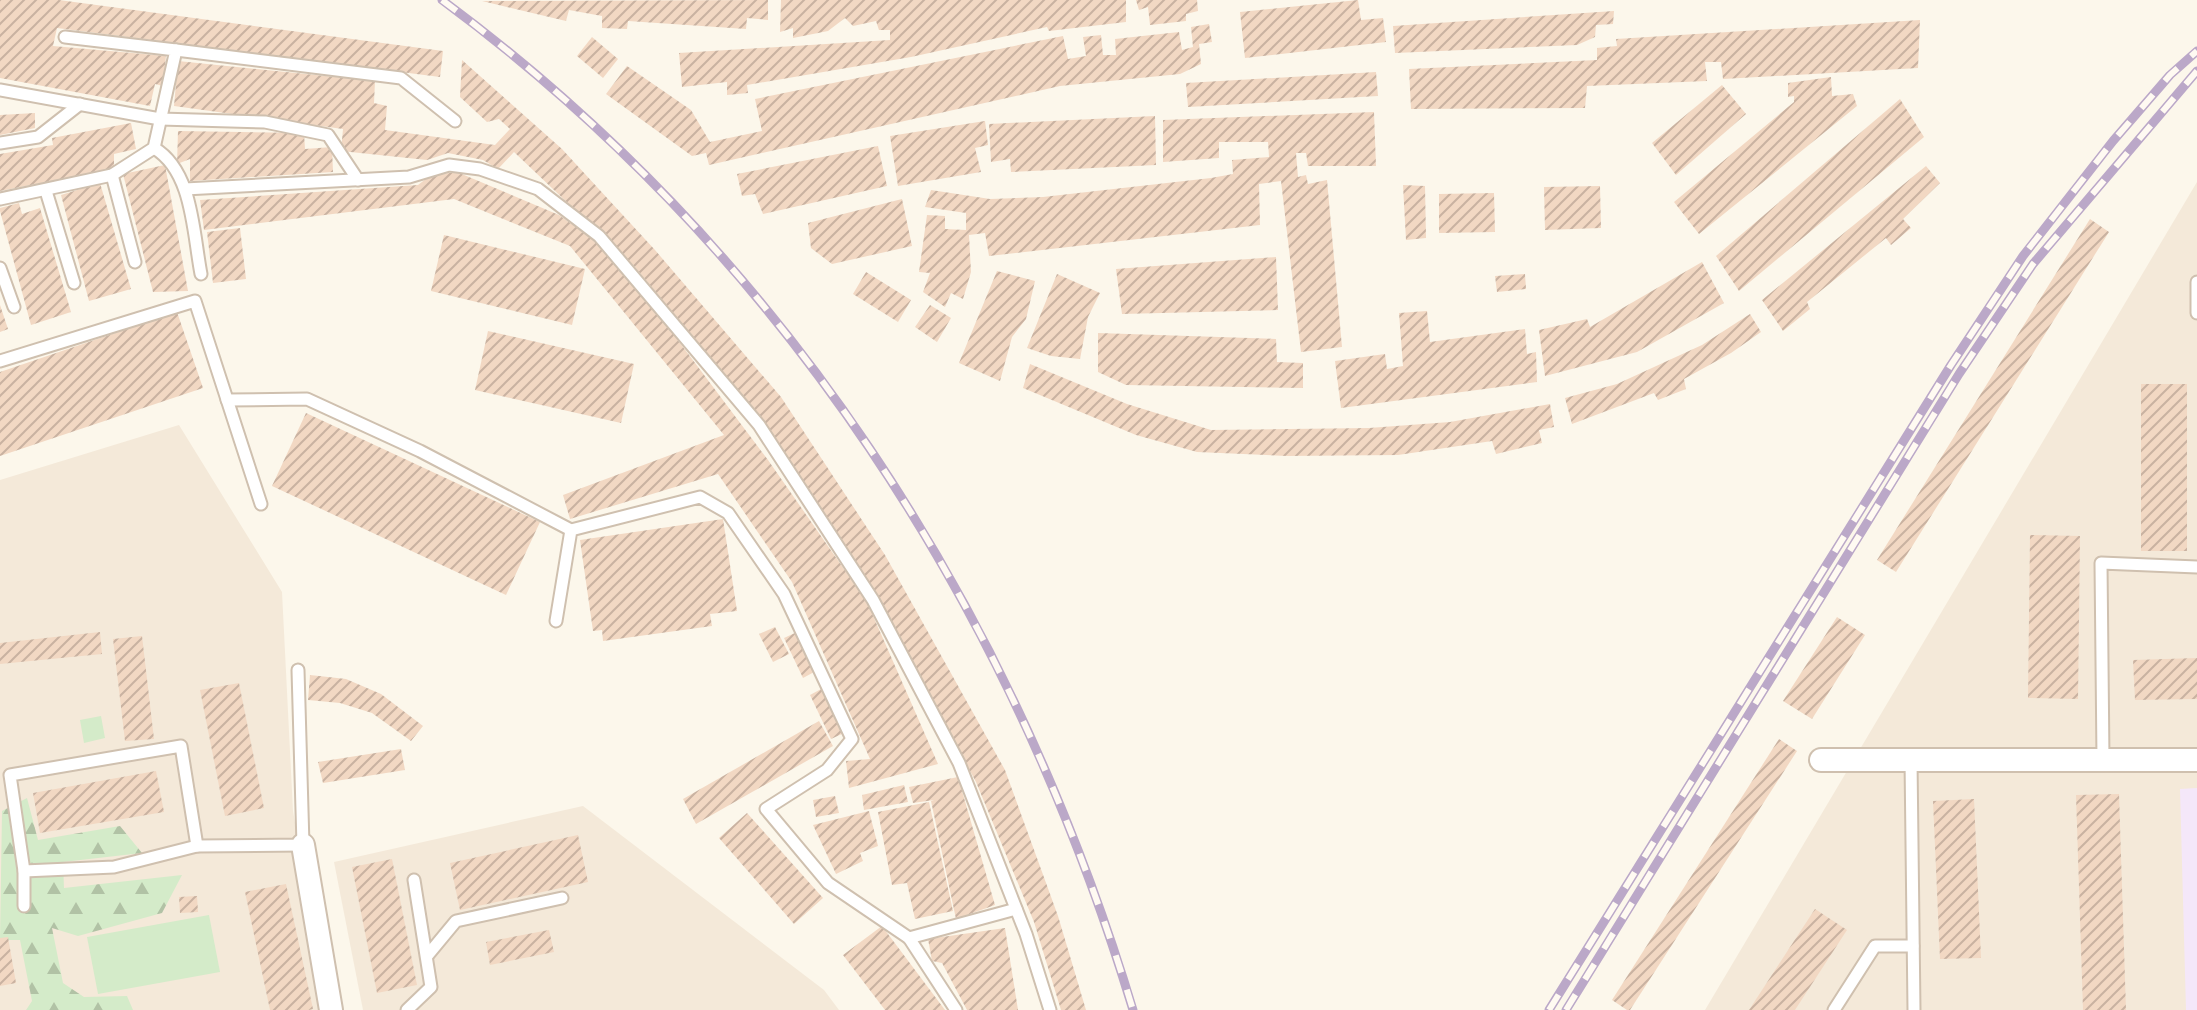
<svg xmlns="http://www.w3.org/2000/svg" width="2197" height="1010" font-family="'PT Sans',sans-serif">
	<defs>
		<pattern id="forest-firs" width="22" height="20" patternUnits="userSpaceOnUse" patternTransform="scale(2)"><rect width="22" height="20" fill="#d4ebc9"/><path d="M5 1l3.5 6h-7zM16 11l3.5 6h-7z" fill="#b1c2a5"/></pattern>
		<pattern id="building-hatch" width="6" height="6" patternUnits="userSpaceOnUse" patternTransform="scale(2)"><rect width="6" height="6" fill="#f2d8c3"/><path d="M-1 1l2-2M0 6l6-6M5 7l2-2" fill="none" stroke="#c9b2a1"/></pattern>
	</defs>
	<rect width="100%" height="100%" fill="#fcf7eb"/>
	<g fill="#f4e9d9">
		<polygon points="2197,182 2197,1010 1705,1010"/>
		<polygon points="179,425 282,592 293,811 327,1010 0,1010 0,480"/>
		<polygon points="583,806 824,990 839,1010 363,1010 334,862"/>
	</g>
	<polygon fill="#f4e7f9" points="2197,788 2197,1010 2186,1010 2180,789"/>
	<polygon fill="url(#forest-firs)" points="27,798 38,840 120,826 142,853 63,862 64,888 182,875 162,913 78,936 52,928 63,983 84,997 127,996 133,1010 26,1010 32,1001 20,940 0,940 2,811"/>
	<g fill="#d4ebc9">
		<polygon points="101,716 105,738 84,743 80,720"/>
		<polygon points="209,915 220,972 98,994 87,937"/>
	</g>
	<g fill="url(#building-hatch)">
		<polygon points="0,0 59,0 443,51 440,77 57,28 53,46 166,56 163,86 155,84 150,106 0,78"/>
		<polygon points="768,0 768,20 747,18 746,29 628,21 627,29 602,28 602,16 569,10 566,21 482,1"/>
		<polygon points="781,0 1126,0 1126,22 1049,31 1047,27 911,57 747,85 748,93 727,95 727,82 682,87 679,53 890,40 890,30 879,30 876,21 853,26 845,18 828,31 793,38 793,28 780,32"/>
		<polygon points="1136,0 1197,0 1198,11 1186,14 1186,21 1150,25 1148,7 1139,10"/>
		<polygon points="1358,0 1361,20 1383,18 1386,42 1245,58 1240,12"/>
		<polygon points="1614,11 1613,24 1596,25 1595,37 1577,45 1395,53 1393,26"/>
		<polygon points="1920,20 1918,68 1723,79 1721,62 1705,62 1707,81 1587,86 1585,108 1411,109 1409,69 1597,60 1597,48 1617,46 1616,39"/>
		<polygon points="1209,24 1212,42 1199,44 1201,64 1180,74 1060,86 709,165 706,153 692,156 606,94 627,66 691,110 710,142 762,131 755,99 1063,36 1068,59 1086,56 1083,37 1101,35 1103,55 1116,55 1115,39 1179,32 1182,50 1193,47 1191,27"/>
		<polygon points="592,37 618,59 603,78 577,56"/>
		<polygon points="462,60 562,149 655,250 781,397 885,555 1005,770 1058,916 1086,1010 1061,1010 1034,922 976,782 862,572 755,411 634,266 514,152 498,169 483,160 448,153 427,160 341,151 343,129 174,106 178,61 375,81 374,103 387,106 385,130 495,145 510,129 499,119 487,122 460,97"/>
		<polygon points="1376,72 1378,96 1188,107 1186,83"/>
		<polygon points="1831,77 1832,96 1853,94 1857,106 1699,234 1674,202 1794,102 1794,96 1788,97 1788,83"/>
		<polygon points="1722,85 1746,114 1676,175 1652,143"/>
		<polygon points="1900,99 1924,137 1739,291 1716,256"/>
		<polygon points="1374,112 1376,166 1308,166 1306,153 1296,153 1298,177 1306,175 1308,184 1327,180 1342,347 1301,352 1281,181 1259,184 1260,225 989,256 985,233 969,235 971,272 963,299 951,293 945,307 923,292 930,273 919,272 927,215 945,216 945,229 966,230 966,213 925,207 931,190 990,199 1043,197 1211,178 1233,174 1232,160 1269,157 1268,142 1219,142 1219,158 1163,162 1163,120"/>
		<polygon points="35,113 35,128 0,135 0,115"/>
		<polygon points="1155,116 1156,165 1011,172 1010,159 991,162 989,124"/>
		<polygon points="985,121 988,145 975,148 981,172 898,186 890,136"/>
		<polygon points="131,123 136,149 114,154 114,169 0,191 0,154 53,145 52,138"/>
		<polygon points="178,131 304,133 305,149 332,147 333,172 190,181 190,159 177,164"/>
		<polygon points="878,146 887,186 763,214 755,194 742,196 737,174"/>
		<polygon points="165,165 188,291 153,292 123,174"/>
		<polygon points="1926,166 1940,183 1903,219 1911,228 1891,245 1886,238 1807,302 1810,309 1783,331 1762,300"/>
		<polygon points="457,172 559,215 595,241 653,307 768,460 867,602 938,764 849,788 846,761 870,759 792,582 718,474 570,519 563,495 724,435 570,246 454,199 204,230 200,200 418,185 431,175"/>
		<polygon points="100,183 131,289 89,301 61,195"/>
		<polygon points="1403,185 1425,186 1426,238 1406,240"/>
		<polygon points="1600,186 1601,228 1545,230 1544,187"/>
		<polygon points="1494,193 1495,232 1439,233 1439,194"/>
		<polygon points="902,199 912,246 832,264 811,248 808,223"/>
		<polygon points="19,203 22,214 40,208 71,312 31,325 0,211 0,208"/>
		<polygon points="2090,219 2109,232 1896,572 1877,560"/>
		<polygon points="240,228 246,279 213,283 207,232"/>
		<polygon points="444,235 585,269 572,325 431,291"/>
		<polygon points="1276,257 1278,310 1122,314 1116,269"/>
		<polygon points="1702,262 1724,303 1637,352 1545,376 1539,330 1587,319 1590,327"/>
		<polygon points="997,271 1035,281 1026,319 1012,337 1000,381 959,363"/>
		<polygon points="866,272 911,300 898,322 853,294"/>
		<polygon points="1057,274 1100,293 1088,317 1080,359 1051,356 1027,348"/>
		<polygon points="1525,274 1526,289 1497,292 1495,276"/>
		<polygon points="0,305 8,329 0,332"/>
		<polygon points="930,305 951,318 937,342 915,327"/>
		<polygon points="1427,311 1430,342 1525,329 1527,354 1536,352 1537,382 1341,408 1335,361 1385,354 1387,369 1403,366 1399,313"/>
		<polygon points="177,312 203,388 0,456 0,372"/>
		<polygon points="1750,314 1761,332 1731,353 1684,379 1686,389 1658,400 1654,393 1572,424 1565,398 1617,384 1702,345"/>
		<polygon points="488,331 634,364 621,423 475,390"/>
		<polygon points="1098,333 1276,339 1277,362 1303,363 1303,388 1126,385 1098,372"/>
		<polygon points="1030,364 1127,404 1211,430 1369,428 1450,422 1550,404 1554,427 1539,430 1542,443 1496,454 1492,441 1398,455 1287,456 1197,452 1136,435 1023,388"/>
		<rect x="2141" y="384" width="46" height="167"/>
		<polygon points="306,413 540,522 506,595 272,486"/>
		<polygon points="723,519 737,611 710,614 712,626 603,641 602,630 593,631 580,540"/>
		<polygon points="2030,535 2080,536 2078,699 2028,698"/>
		<polygon points="1837,617 1865,635 1812,719 1783,701"/>
		<polygon points="775,627 789,654 773,662 759,634"/>
		<polygon points="100,632 102,654 0,664 0,643"/>
		<polygon points="797,632 816,671 803,678 784,638"/>
		<polygon points="142,636 154,739 125,741 113,639"/>
		<polygon points="2197,658 2197,699 2135,700 2133,660"/>
		<polygon points="310,675 346,679 381,694 423,726 411,741 372,713 340,703 308,700"/>
		<polygon points="239,683 264,808 225,816 200,690"/>
		<polygon points="823,688 844,733 831,739 810,695"/>
		<polygon points="819,721 833,746 696,824 683,799"/>
		<polygon points="1779,739 1797,751 1630,1010 1627,1010 1612,1000"/>
		<polygon points="401,749 405,770 323,783 318,762"/>
		<polygon points="156,771 164,812 40,833 33,793"/>
		<polygon points="958,777 995,905 956,919 931,801 934,800 913,803 909,787"/>
		<polygon points="904,785 908,802 864,810 862,795"/>
		<polygon points="2119,794 2126,1010 2083,1010 2076,795"/>
		<polygon points="835,796 839,813 816,817 813,800"/>
		<polygon points="1974,799 1981,958 1940,959 1933,801"/>
		<polygon points="929,802 953,911 915,919 907,883 892,885 878,812"/>
		<polygon points="869,811 878,846 860,853 863,861 836,874 813,825"/>
		<polygon points="747,813 823,898 794,924 719,838"/>
		<polygon points="578,835 588,882 460,910 450,863"/>
		<polygon points="392,859 417,985 377,993 352,867"/>
		<polygon points="286,884 313,1009 309,1010 270,1010 245,892"/>
		<polygon points="197,896 198,912 180,913 179,897"/>
		<polygon points="1815,909 1847,930 1795,1010 1749,1010"/>
		<polygon points="882,926 945,1010 885,1010 843,955"/>
		<polygon points="1005,928 1018,1010 967,1010 942,963 932,961 928,939"/>
		<polygon points="549,930 554,952 490,965 486,942"/>
		<polygon points="8,937 16,983 0,986 0,938"/>
	</g>
	<g fill="none" stroke-linecap="round" stroke-linejoin="round">
		<g stroke="#cfc0af" stroke-width="15">
			<g id="lane">
				<polyline points="176,50 401,78 455,121"/>
				<polyline points="0,90 160,119 265,122 328,135 358,180"/>
				<polyline points="0,143 38,137 80,104"/>
				<path d="M154 148C193 171 193 233 201 274"/>
				<polyline points="112,175 135,262"/>
				<polyline points="185,189 409,177 449,165 480,169 538,189 599,236 759,425 873,600 959,763 1026,934 1050,1010"/>
				<polyline points="46,191 74,283"/>
				<polyline points="0,199 112,175 154,148 176,50 65,37"/>
				<polyline points="0,268 14,307"/>
				<polyline points="2197,282 2197,313"/>
				<polyline points="0,361 195,301 261,504"/>
				<polyline points="227,400 307,399 420,451 571,530"/>
				<polyline points="556,621 571,530 700,497 728,513 784,594 852,739 827,770 766,809 828,883 909,938 1016,909"/>
				<polyline points="1911,760 1914,1010"/>
				<polyline points="2103,760 2101,563 2197,567"/>
				<polyline points="24,871 114,867 197,846 303,845 298,670"/>
				<polyline points="24,906 24,871 10,775 181,746 197,846"/>
				<polyline points="909,938 956,1010"/>
				<polyline points="427,956 456,921 562,898"/>
				<polyline points="407,1010 431,987 414,880"/>
				<polyline points="1834,1010 1875,946 1913,946"/>
			</g>
		</g>
		<g stroke="#cfc0af" stroke-width="26">
			<g id="street">
				<polyline points="1821,760 2197,760"/>
				<polyline points="303,845 331,1010"/>
			</g>
		</g>
		<use href="#lane" stroke="#fff" stroke-width="11"/>
		<use href="#street" stroke="#fff" stroke-width="22"/>
		<g stroke="#bba8c8" stroke-width="9">
			<g id="rail">
				<path d="M442 0C783 252 1011 607 1133 1010"/>
				<polyline points="1549,1010 1951,365 2023,256 2113,141 2170,75 2197,51"/>
				<polyline points="1566,1010 1959,374 2033,264 2197,71"/>
			</g>
		</g>
		<use href="#rail" stroke="#fffaf2" stroke-width="6" stroke-dasharray="18" stroke-linecap="butt"/>
	</g>
</svg>
